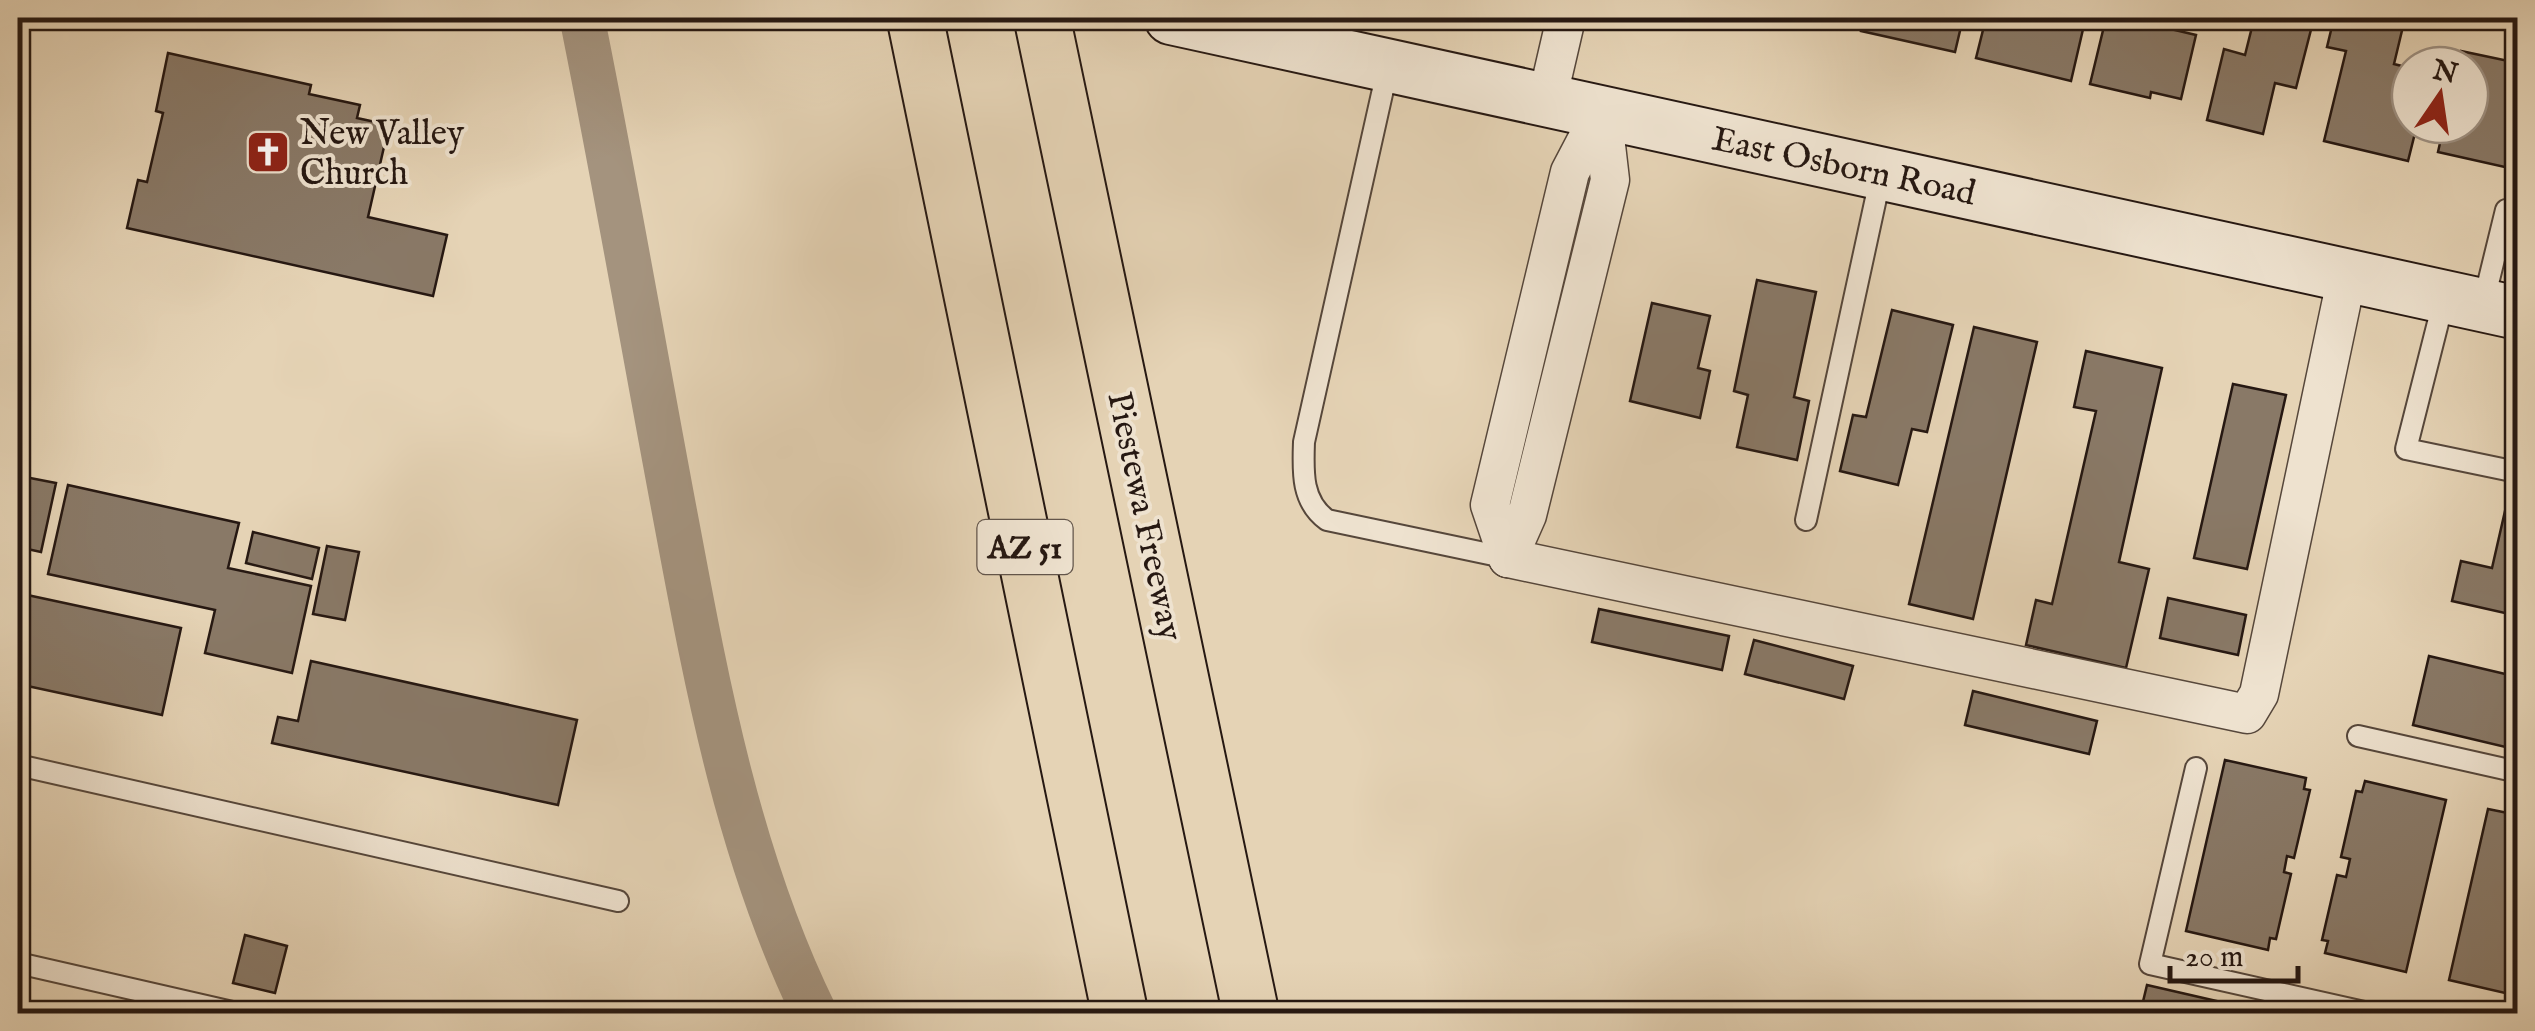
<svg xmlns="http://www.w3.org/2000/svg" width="2535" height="1031" font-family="'IM FELL English',serif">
	<rect width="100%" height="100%" fill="#e5d3b5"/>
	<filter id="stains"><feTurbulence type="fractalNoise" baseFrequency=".002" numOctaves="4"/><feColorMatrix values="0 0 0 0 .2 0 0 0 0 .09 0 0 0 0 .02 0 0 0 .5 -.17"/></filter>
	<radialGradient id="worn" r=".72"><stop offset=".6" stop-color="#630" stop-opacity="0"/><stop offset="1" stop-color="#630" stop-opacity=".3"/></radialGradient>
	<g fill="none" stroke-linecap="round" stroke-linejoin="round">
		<path stroke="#a4937e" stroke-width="45" d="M582 18C616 186 645 356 677 525 708 691 740 861 815 1014"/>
	</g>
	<g fill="#897967" stroke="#261812" stroke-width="2.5">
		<polygon points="1864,18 1963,18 1955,52 1861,31"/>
		<polygon points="1986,18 2053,18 2084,25 2071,81 1976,58"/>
		<polygon points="2106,18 2124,18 2196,35 2181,99 2151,92 2150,98 2090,84"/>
		<polygon points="2247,18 2314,18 2296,88 2275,83 2263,134 2207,120 2224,49 2245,55 2254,19"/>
		<polygon points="2334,18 2405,18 2394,64 2410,68 2410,125 2417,125 2408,161 2324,141 2346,51 2327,47"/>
		<polygon points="2461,51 2518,63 2518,170 2438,152 2444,125 2470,125 2470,65 2457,65"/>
		<polygon points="168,53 311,85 309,94 360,105 357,118 389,125 368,217 447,235 433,296 127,228 138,180 147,182 163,113 156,111"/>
		<polygon points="1757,280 1816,292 1794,397 1809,401 1797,460 1737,447 1748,395 1734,391"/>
		<polygon points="1652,303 1710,316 1698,368 1710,371 1700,418 1630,401"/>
		<polygon points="1892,310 1953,325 1927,432 1912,429 1898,485 1840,471 1853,415 1866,417"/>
		<polygon points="1974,327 2037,342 1973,619 1909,604"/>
		<polygon points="2086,351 2162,368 2119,562 2149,569 2126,668 2026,645 2036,600 2052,604 2096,411 2074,407"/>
		<polygon points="2233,384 2286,395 2247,569 2194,558"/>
		<polygon points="2518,454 2518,616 2452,601 2461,561 2492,568"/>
		<polygon points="25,477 56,483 41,552 18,547 18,512"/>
		<polygon points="68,485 239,523 228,568 311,586 292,673 205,653 215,610 48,574"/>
		<polygon points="253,532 319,548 312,579 246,563"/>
		<polygon points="327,546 359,552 345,620 313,614"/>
		<polygon points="18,593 181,628 162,715 18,684"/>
		<polygon points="2168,598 2246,615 2238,655 2160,638"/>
		<polygon points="1599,609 1729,636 1722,670 1592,642"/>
		<polygon points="1754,640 1853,666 1844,699 1745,674"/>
		<polygon points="2429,656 2518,677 2518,750 2413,725"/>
		<polygon points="311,661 577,720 558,805 272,743 278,717 298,721"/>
		<polygon points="1973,691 2097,721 2089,754 1965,725"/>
		<polygon points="2225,760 2306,778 2304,789 2310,790 2294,858 2287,856 2284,872 2291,874 2276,939 2270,938 2268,950 2186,931"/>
		<polygon points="2365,781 2446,800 2406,972 2325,953 2328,941 2322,940 2337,875 2346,877 2350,859 2341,857 2356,791 2362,792"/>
		<polygon points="2488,809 2518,815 2518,996 2449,980"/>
		<polygon points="245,935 287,946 275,993 233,983"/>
		<polygon points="2147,985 2273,1014 2140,1014"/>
	</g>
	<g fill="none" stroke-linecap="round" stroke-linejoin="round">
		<g stroke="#56473b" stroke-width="24">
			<g id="lane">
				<path d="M1388 67 1304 442C1303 471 1301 501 1327 520L1508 558"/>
				<polyline points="2444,299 2406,449 2512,471"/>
				<polyline points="2483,304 2506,210"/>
				<polyline points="1806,520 1881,175"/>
				<polyline points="2358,736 2518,772"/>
				<polyline points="18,765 618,901"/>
				<polyline points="2196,768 2150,964 2373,1014"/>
				<polyline points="18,963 241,1014"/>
			</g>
		</g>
		<g stroke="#56473b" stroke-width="41">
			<g id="street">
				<polyline points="1547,100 1566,18"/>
				<polyline points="1508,558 2247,714 2259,694 2347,276"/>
				<polyline points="1508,558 1490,505 1570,172 1602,111"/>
				<polyline points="1508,558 1527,515 1610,180 1602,111"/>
			</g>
		</g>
		<g stroke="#261812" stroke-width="56">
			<polyline id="secondary" points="1171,18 2518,313"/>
		</g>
		<g stroke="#261812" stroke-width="59">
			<g id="highway">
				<polyline points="915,18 1120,1014"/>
				<polyline points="1042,18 1251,1014"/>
			</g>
		</g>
		<use href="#lane" stroke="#eee2cf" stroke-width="20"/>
		<use href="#street" stroke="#eee2cf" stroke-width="38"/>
		<use href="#secondary" stroke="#eee2cf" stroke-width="52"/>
		<use href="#highway" stroke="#e5d3b5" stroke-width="55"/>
	</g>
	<defs>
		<g id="church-square" transform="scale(2.25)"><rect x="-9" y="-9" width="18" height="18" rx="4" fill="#8f2418" stroke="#eee2cf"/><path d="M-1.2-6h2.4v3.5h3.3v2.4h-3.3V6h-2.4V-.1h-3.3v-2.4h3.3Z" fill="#fff"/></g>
	</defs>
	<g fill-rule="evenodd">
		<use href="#church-square" x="268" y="152"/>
	</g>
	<g text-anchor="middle" stroke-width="8" stroke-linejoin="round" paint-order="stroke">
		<rect fill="#eee2cf" stroke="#62554b" stroke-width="2.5" x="977.5" y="520" width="95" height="54" rx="8"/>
		<g font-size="32" font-weight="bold" fill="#261812">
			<text x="1025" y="558">AZ 51</text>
		</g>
		<g font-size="35" fill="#261812" stroke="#eee2cf" text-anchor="start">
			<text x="300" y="144">New Valley<tspan x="300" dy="40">Church</tspan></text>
		</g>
		<g font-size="35" fill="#261812" stroke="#eee2cf">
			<text transform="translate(1844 165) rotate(12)" y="12">East Osborn Road</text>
			<text transform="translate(1146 516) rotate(78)" y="12">Piestewa Freeway</text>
		</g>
	</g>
	<rect width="2535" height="1031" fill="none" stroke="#e5d3b5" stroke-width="60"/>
	<rect x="20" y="20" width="2495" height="991" fill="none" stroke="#261812" stroke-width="5"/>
	<rect x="30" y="30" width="2475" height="971" fill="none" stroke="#261812" stroke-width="2.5"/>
	<g transform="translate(2440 95) rotate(13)"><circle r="48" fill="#eee2cf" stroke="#9e9183" stroke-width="2.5"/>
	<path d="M0-8L18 38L0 25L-18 38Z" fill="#8f2418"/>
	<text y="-15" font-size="28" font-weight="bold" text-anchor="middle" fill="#261812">N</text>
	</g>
	<path d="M2170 966v15h128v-15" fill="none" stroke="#261812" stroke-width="5"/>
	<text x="2185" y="966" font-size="30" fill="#261812" stroke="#eee2cf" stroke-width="8" paint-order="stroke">20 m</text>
	<rect width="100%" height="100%" filter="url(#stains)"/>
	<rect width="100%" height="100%" fill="url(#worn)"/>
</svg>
